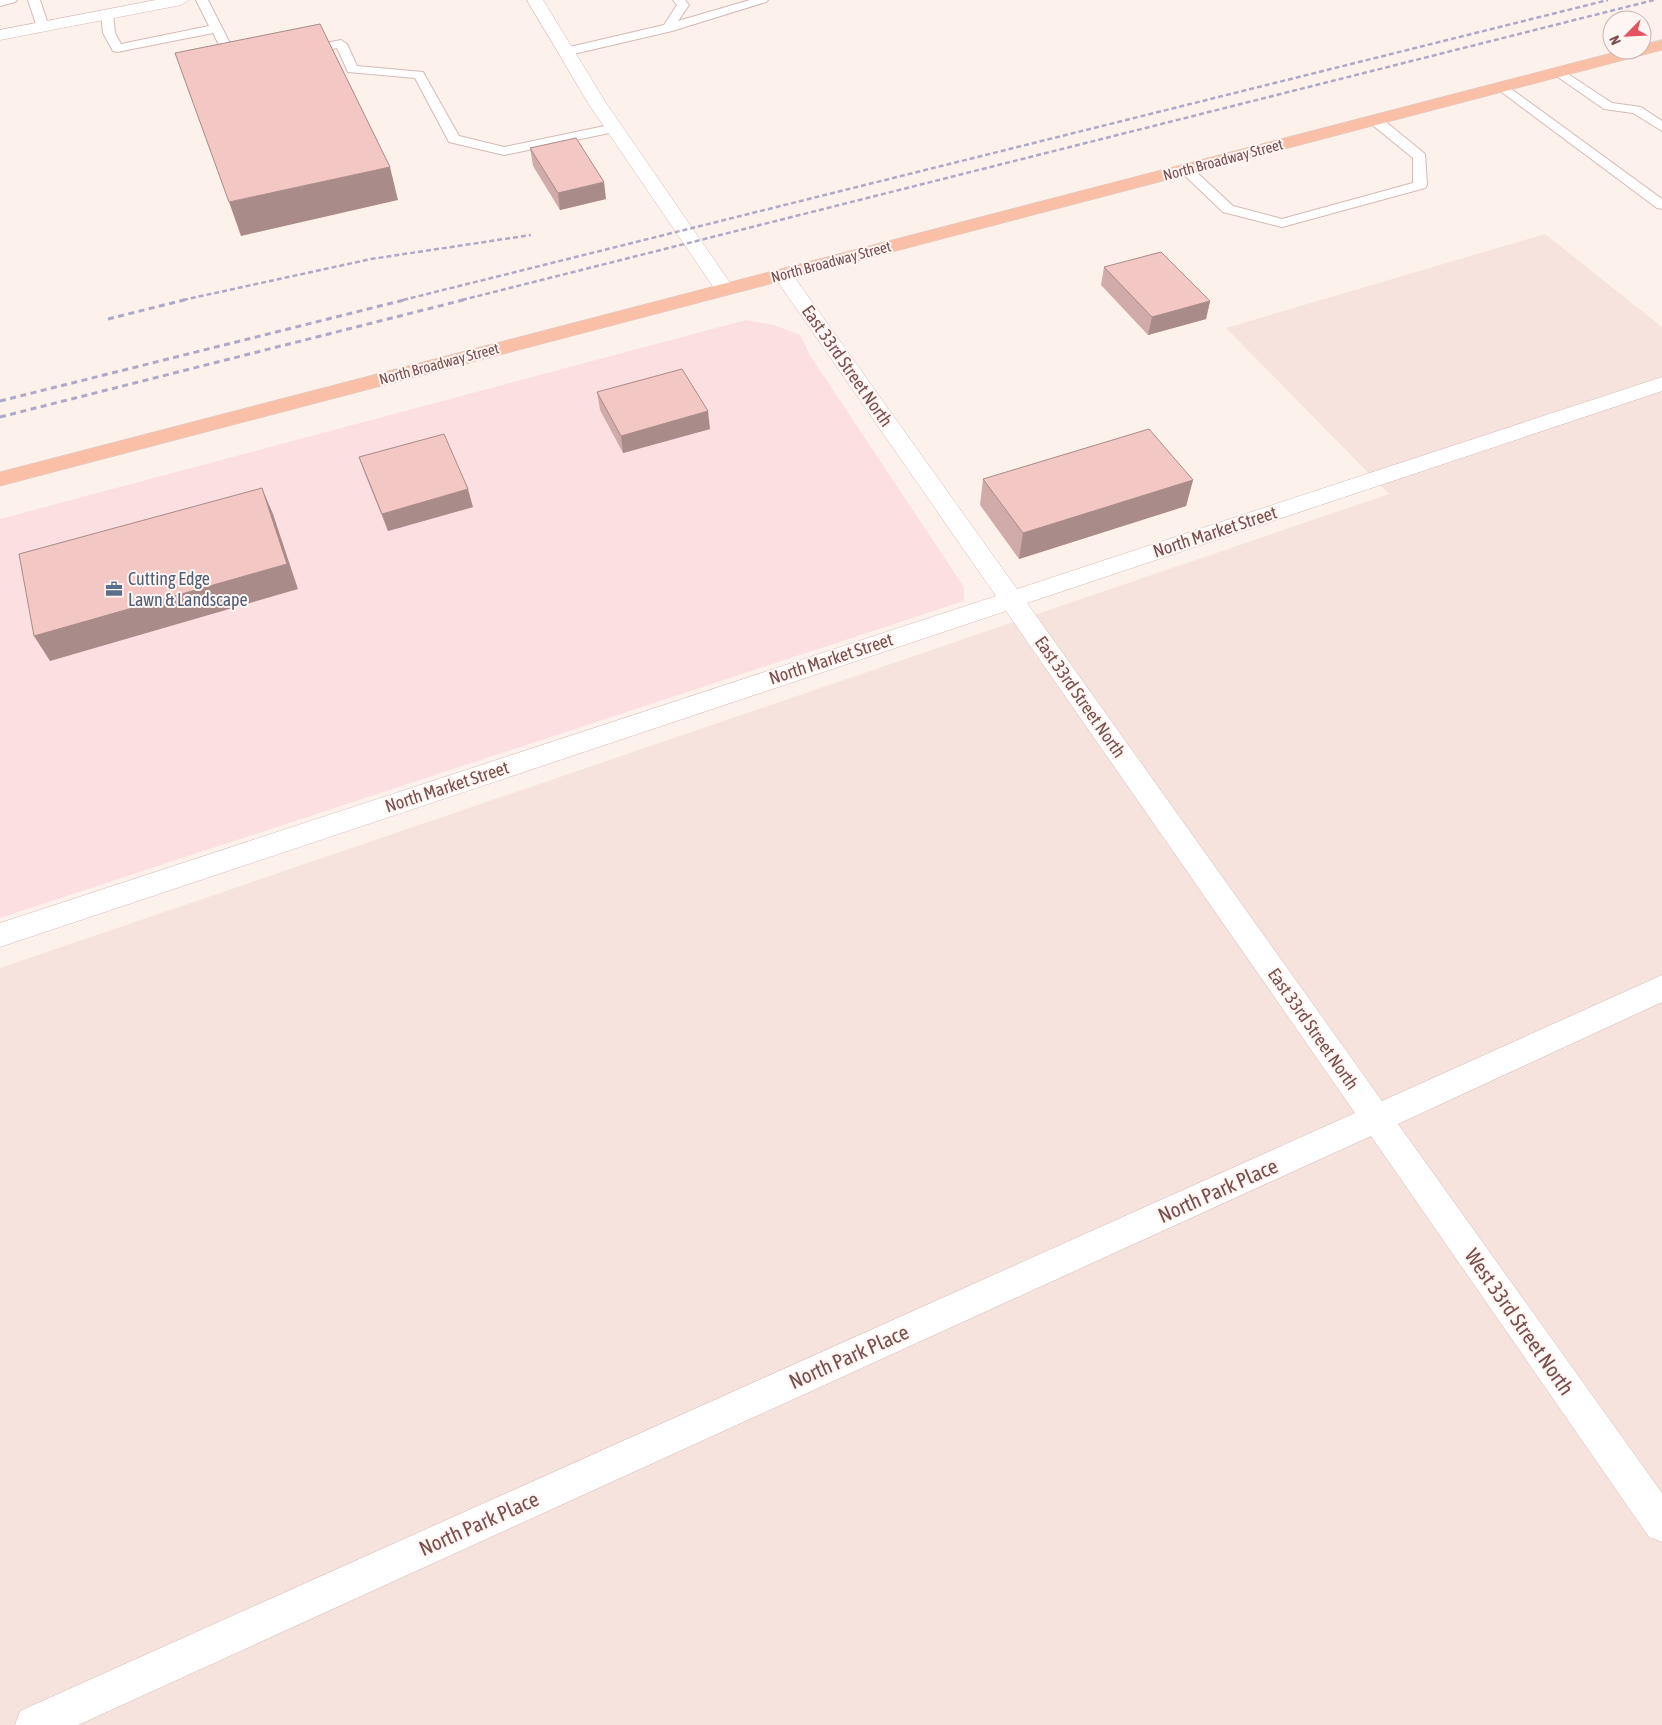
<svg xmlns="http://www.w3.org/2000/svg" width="1662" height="1725" font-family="'Asap Condensed',sans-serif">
	<rect width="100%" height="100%" fill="#fdf1ec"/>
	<polygon fill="#f6e3dd" points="1545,234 1662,327 1662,1725 0,1725 0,968 1389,494 1226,328"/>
	<polygon fill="#fce0e1" points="746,320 774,325 800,335 811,357 964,587 964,601 0,918 0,519"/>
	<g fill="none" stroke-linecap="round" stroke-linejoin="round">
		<g stroke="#d4bab6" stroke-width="2">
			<g id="service">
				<polygon points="0,0 17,0 15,2 0,6"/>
				<polygon points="28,0 40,0 49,27 47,30 39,30 37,27"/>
				<polygon points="196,0 208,0 241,65 239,68 231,68 213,33 117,52 113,51 103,33 101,14 107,10 113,14 115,33 121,44 209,26"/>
				<polygon points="673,0 685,0 689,5 678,21 750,0 768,0 766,2 672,31 565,56 559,52 561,49 664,25 677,5"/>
				<polygon points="341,40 347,44 357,66 423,72 459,136 504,147 614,124 620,128 614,132 504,155 449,142 415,78 348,72 337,48 305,55 299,51 301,48"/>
				<polygon points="1559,68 1612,103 1641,107 1662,121 1662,131 1633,113 1604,109 1555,75 1553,72 1555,69"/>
				<polygon points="1503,83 1662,199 1662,209 1657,208 1499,90 1497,87"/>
				<polygon points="1375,116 1380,117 1425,154 1427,185 1425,188 1282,227 1223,212 1179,170 1181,167 1191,167 1233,206 1282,219 1413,183 1413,158 1370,123 1369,120 1370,117"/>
			</g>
		</g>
		<g stroke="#d4bab6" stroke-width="1">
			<g id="minor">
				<polygon points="156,0 189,0 181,5 0,40 0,30"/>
				<polygon points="527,0 543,0 606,103 735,290 732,294 718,294 588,103"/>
				<polygon points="783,269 790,271 1017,589 1662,377 1662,391 1027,603 1382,1101 1662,975 1662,1002 1398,1124 1662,1493 1662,1542 1649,1537 1371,1136 78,1725 15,1725 20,1711 1355,1113 1006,611 0,947 0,923 996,596 773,275 776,271"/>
			</g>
		</g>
		<g stroke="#d9cecd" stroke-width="1">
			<polygon id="primary" points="1662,40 1662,50 0,486 0,472 1623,50 1642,50 1642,45"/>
		</g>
		<use href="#service" fill="#fff" fill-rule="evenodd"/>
		<use href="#minor" fill="#fff" fill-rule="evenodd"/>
		<use href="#primary" fill="#f9c0a7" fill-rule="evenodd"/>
		<g stroke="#afa9c8" stroke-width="2.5" stroke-dasharray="5 3" stroke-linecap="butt">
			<polyline points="183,300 371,259 531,235"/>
			<polyline points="403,300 1608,0"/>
			<polyline points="462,300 1654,0"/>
		</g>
		<g stroke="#afa9c8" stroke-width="3" stroke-dasharray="6 4.5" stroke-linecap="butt">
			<polyline points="108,319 188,299"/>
			<polyline points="0,401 408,299"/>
			<polyline points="0,417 467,299"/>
		</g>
	</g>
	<g fill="#d0aba9">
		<polygon points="530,148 606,199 560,210 533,166"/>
		<polygon points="1104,267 1210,301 1206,319 1148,335 1101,285"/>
		<polygon points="597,392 710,429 623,453 600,410"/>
		<polygon points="359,457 473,507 388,531 365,474"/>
		<polygon points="983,479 1193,480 1186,506 1019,559 980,505"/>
	</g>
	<g fill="#a98b89">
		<polygon points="390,167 398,200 241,236 229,202"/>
		<polygon points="604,182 606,199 560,210 558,193"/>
		<polygon points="1210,301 1206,319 1148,335 1152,317"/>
		<polygon points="708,411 710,429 623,453 621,436"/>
		<polygon points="1193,480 1186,506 1019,559 1023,533"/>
		<polygon points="262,488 273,514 298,589 50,661 34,636"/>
		<polygon points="468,489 473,507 388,531 382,514"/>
	</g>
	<g fill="#f2c7c4" stroke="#a98b89">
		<polygon points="320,24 390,167 229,202 175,53"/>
		<polygon points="576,138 604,182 558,193 530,148"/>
		<polygon points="1161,252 1210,301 1152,317 1104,267"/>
		<polygon points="682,369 708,411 621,436 597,392"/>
		<polygon points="1149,429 1193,480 1023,533 983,479"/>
		<polygon points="444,434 468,489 382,514 359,457"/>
		<polygon points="262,488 287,564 34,636 19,554"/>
	</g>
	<defs>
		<g id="office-bare" transform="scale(1.35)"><path d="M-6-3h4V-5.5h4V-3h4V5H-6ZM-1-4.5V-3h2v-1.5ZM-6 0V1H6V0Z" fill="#5c6f8a" stroke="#fff6f3" stroke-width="2.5" paint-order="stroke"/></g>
	</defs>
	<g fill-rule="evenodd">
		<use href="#office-bare" x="114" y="589"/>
	</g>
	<g text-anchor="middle" stroke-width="4" stroke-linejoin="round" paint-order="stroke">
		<g font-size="15" fill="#794f4e" stroke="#fff6f3">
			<text transform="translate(1223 160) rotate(-15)" y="5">North Broadway Street</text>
			<text transform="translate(831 262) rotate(-15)" y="5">North Broadway Street</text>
			<text transform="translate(439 364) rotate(-15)" y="5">North Broadway Street</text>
		</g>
		<g font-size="18" fill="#794f4e" stroke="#fff6f3">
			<text transform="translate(847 366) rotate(55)" y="6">East 33rd Street North</text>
			<text transform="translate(1215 532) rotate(-18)" y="6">North Market Street</text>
			<text transform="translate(831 659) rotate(-18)" y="6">North Market Street</text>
			<text transform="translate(1080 697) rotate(55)" y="6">East 33rd Street North</text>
			<text transform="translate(447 787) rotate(-18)" y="6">North Market Street</text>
			<text transform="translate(1313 1029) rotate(55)" y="6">East 33rd Street North</text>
		</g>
		<g font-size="18" fill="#4e5e75" stroke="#fff6f3" text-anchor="start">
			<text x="128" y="585">Cutting Edge<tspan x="128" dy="21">Lawn &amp; Landscape</tspan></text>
		</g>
		<g font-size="21" fill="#794f4e" stroke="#fff6f3">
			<text transform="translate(1218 1191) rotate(-24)" y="7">North Park Place</text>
			<text transform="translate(1519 1322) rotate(55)" y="7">West 33rd Street North</text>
			<text transform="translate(849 1357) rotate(-24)" y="7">North Park Place</text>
			<text transform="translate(479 1524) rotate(-24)" y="7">North Park Place</text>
		</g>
	</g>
	<g transform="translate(1627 35) rotate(246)"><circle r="24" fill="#fff6f3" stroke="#c9b3b1"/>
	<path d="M0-4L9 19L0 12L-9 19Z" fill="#e35463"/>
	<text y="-8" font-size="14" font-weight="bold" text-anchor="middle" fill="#794f4e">N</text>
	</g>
</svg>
